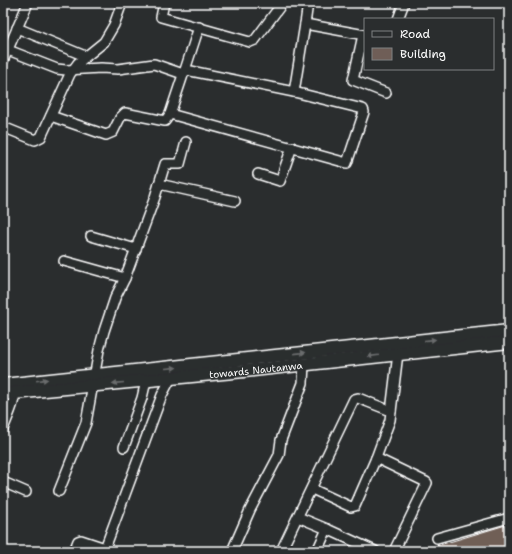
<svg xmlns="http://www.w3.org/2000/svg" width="512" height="554" font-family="'Shantell Sans',sans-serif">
	<rect width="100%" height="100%" fill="#2a2d2e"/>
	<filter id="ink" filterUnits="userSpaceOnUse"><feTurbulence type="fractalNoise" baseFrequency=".025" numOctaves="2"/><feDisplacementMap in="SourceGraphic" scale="8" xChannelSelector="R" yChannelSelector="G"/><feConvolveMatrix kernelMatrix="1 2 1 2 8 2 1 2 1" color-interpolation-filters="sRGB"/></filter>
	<g filter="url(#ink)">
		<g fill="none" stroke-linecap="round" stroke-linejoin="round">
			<g stroke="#fff" stroke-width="12">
				<g id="minor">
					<polyline points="164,3 161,17 250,42 255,40 281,5 276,3"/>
					<polyline points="398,19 404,3"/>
					<polyline points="305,24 308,3"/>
					<polyline points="17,28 85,56"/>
					<polyline points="363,35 353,80 386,93"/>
					<polyline points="3,48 57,69 66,70 101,68 118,69 154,64 183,74"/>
					<polyline points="3,61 28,3"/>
					<polyline points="185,70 199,27"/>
					<polyline points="170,114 347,163 364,112 363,109 294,92"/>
					<polyline points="51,116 106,135 113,132 120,118 125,113 165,121 170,114 184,72 186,70 294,92 305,24 365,35"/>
					<polyline points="3,127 35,140 41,137 70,74 78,63 104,42 114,25 122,3"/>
					<polyline points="258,174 280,181 292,147"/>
					<polyline points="159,184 235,201"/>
					<polyline points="91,236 136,249"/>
					<polyline points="64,261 125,278"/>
					<path d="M3 429C8 416 16 401 15 387"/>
					<polyline points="124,447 142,398 146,381"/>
					<polyline points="376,458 426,482 427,483 394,551"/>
					<polyline points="3,482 26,492"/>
					<polyline points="312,489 351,507 355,506 376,458 390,420 398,353"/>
					<polyline points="59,491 86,423 99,350 104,331 115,298 125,278 155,197 165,164 180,164 186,142"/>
					<polyline points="298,517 327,529 317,551"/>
					<polyline points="327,529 375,551"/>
					<polyline points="437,538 509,518"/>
					<polyline points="74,551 78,541 81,540 105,548"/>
					<polyline points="104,551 162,395 171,378"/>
					<polyline points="232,551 250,510 279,455 281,440 303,383 304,364"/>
					<polyline points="281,551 354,399 358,398 391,411"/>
				</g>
			</g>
			<g stroke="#fff" stroke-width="15">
				<g id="major">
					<polyline points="3,385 509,331"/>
					<path id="s1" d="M3 394 244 371 509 342"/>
				</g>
			</g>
			<use href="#minor" stroke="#2a2d2e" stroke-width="9"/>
			<use href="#major" stroke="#2a2d2e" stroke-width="12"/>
		</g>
		<polygon fill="#5f514b" stroke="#fff" points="436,546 509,551 433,551"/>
		<polygon fill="#6f5e57" stroke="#fff" points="509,524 509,551 446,551 436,546"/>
		<defs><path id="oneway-solid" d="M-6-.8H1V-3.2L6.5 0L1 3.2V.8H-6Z"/></defs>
		<g fill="#6a6c6d">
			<use href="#oneway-solid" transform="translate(430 340) rotate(-6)"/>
			<use href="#oneway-solid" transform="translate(300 353) rotate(-6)"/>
			<use href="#oneway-solid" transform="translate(373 356) rotate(173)"/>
			<use href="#oneway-solid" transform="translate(171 368) rotate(-5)"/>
			<use href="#oneway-solid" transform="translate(42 380) rotate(-7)"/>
			<use href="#oneway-solid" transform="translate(118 383) rotate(175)"/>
		</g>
	</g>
	<g text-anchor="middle" stroke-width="3" stroke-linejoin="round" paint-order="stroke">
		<g font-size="10" fill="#fff" stroke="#2a2d2e">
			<text dy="4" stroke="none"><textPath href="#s1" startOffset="254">towards Nautanwa</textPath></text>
		</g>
	</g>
	<rect width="512" height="554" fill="none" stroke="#2a2d2e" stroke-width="16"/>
	<rect x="8" y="8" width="496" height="538" fill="none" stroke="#fff" stroke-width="1.5" filter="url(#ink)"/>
	<rect x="364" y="18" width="130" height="52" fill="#2a2d2e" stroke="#7f8182"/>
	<rect x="372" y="31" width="20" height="6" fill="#2a2d2e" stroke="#7f8182"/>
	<text x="400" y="38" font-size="12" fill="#ffffff">Road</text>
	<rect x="372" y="48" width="20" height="12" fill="#6f5e57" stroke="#7f8182"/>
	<text x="400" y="58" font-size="12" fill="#ffffff">Building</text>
</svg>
